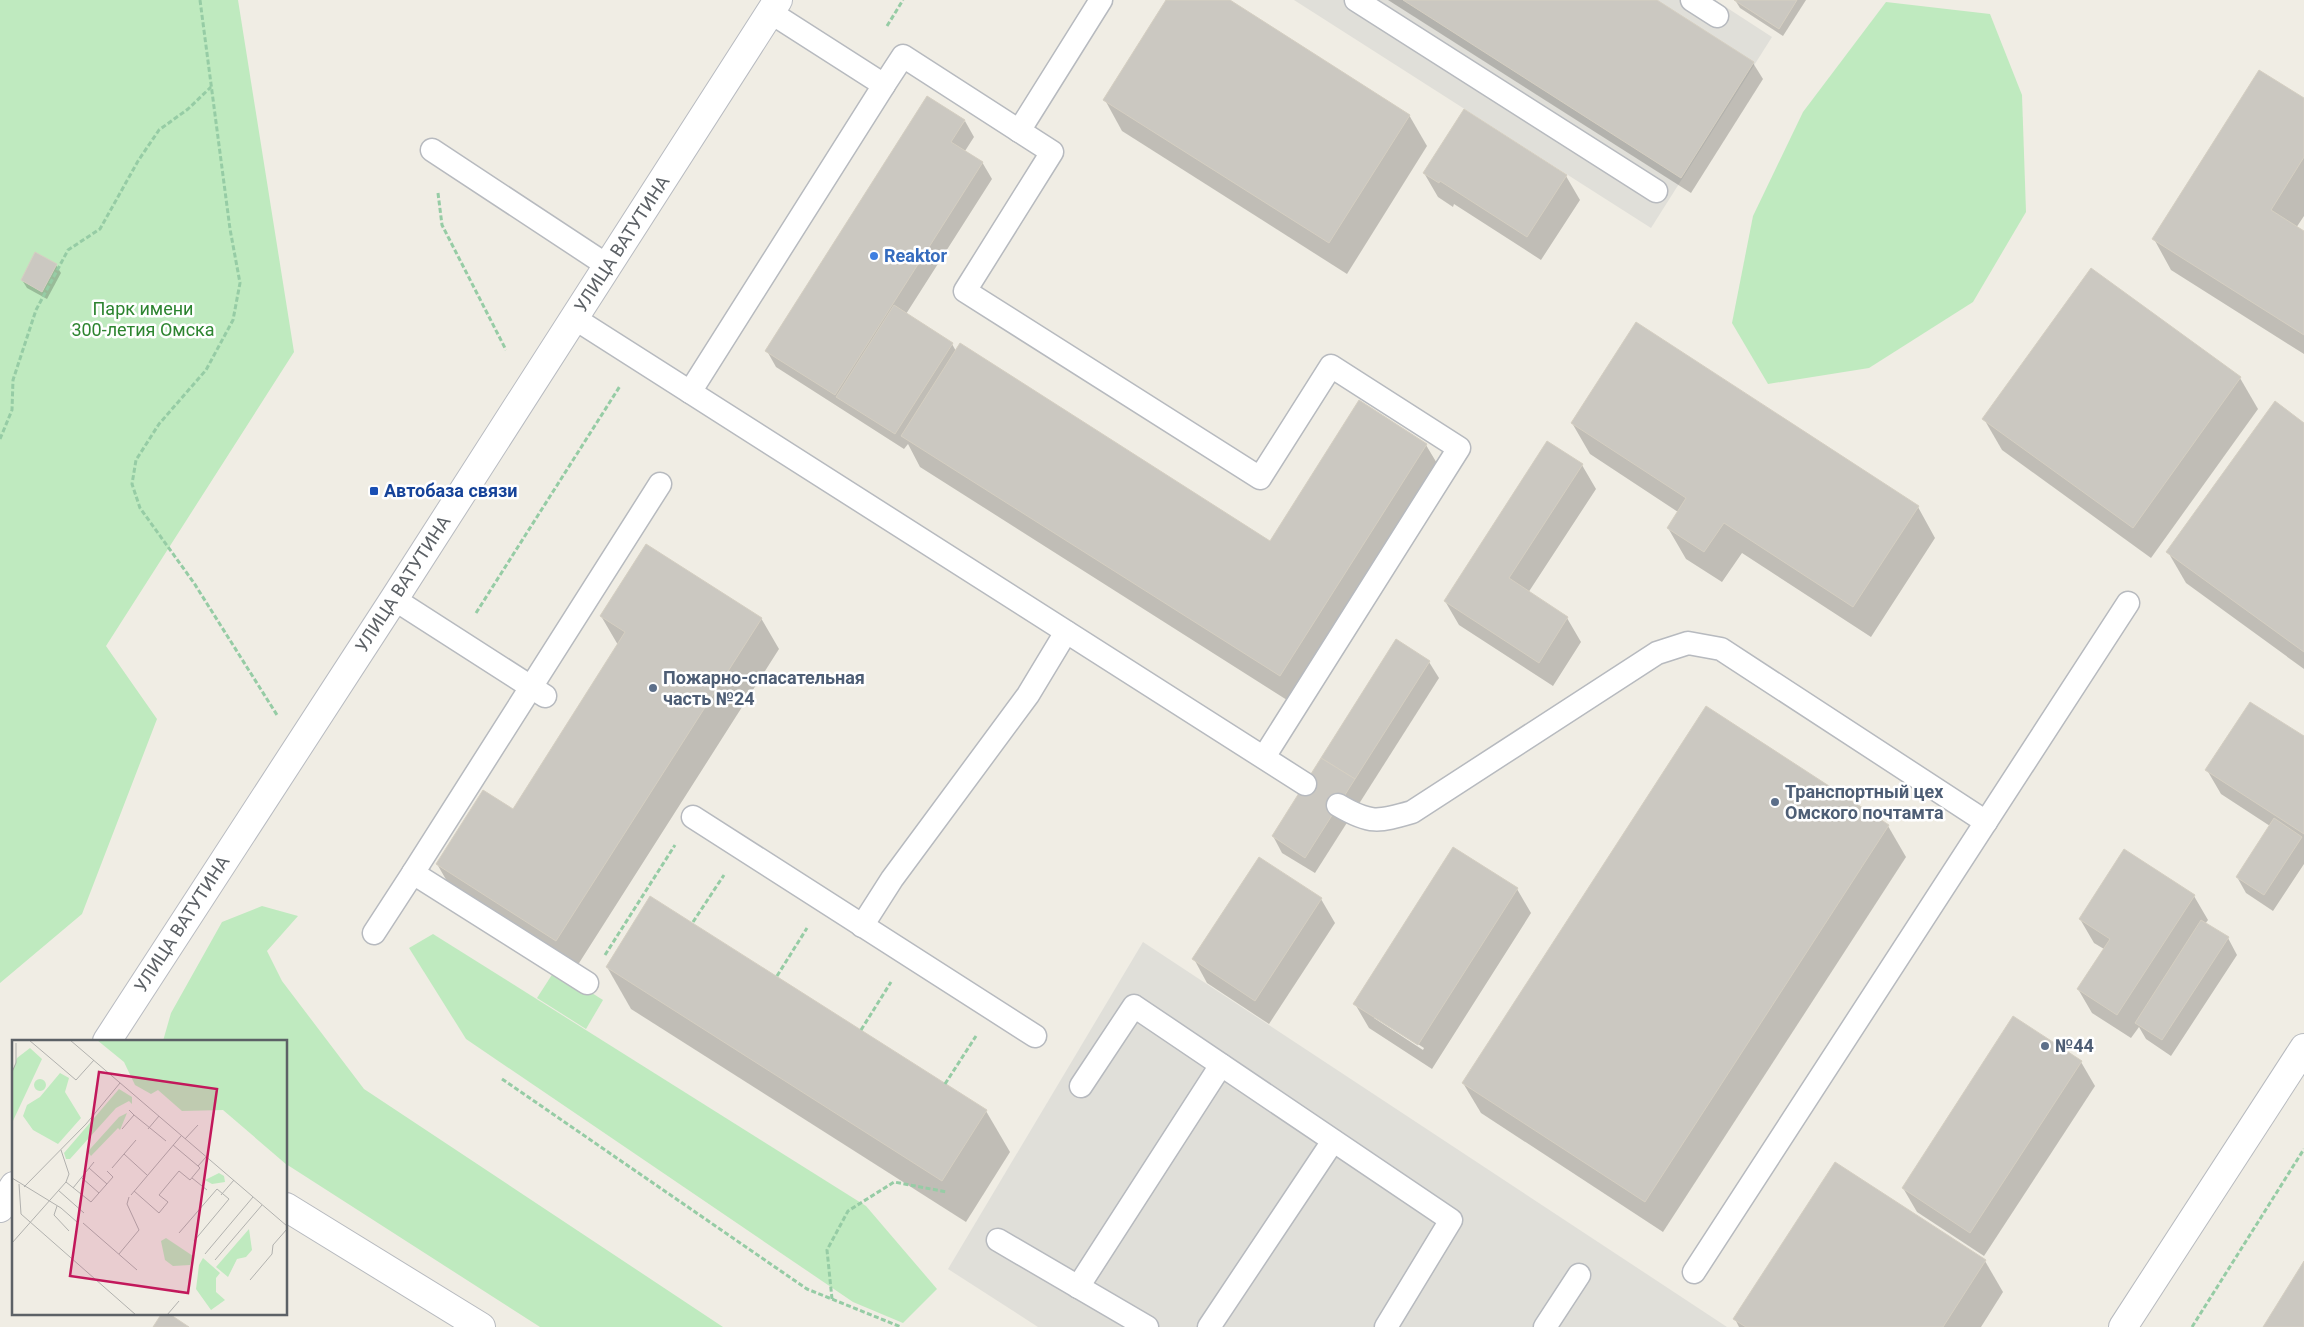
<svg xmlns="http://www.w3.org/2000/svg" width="2304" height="1327" font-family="Roboto,sans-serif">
	<rect width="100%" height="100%" fill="#f0ede4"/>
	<g fill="#e0dfd9">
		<polygon points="1294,0 1715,0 1772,37 1651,228"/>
		<polygon points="1143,942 1727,1327 1038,1327 948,1269"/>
	</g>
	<g fill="#bfeabf">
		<polygon points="0,0 238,0 294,352 106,646 157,719 82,914 0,983"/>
		<polygon points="1886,2 1990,14 2022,95 2026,212 1973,302 1869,368 1768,384 1732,323 1753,216 1803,112"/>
		<polygon points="262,906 298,916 267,951 282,981 364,1089 723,1327 540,1327 286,1164 286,1041 163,1041 171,1013 222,922"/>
		<polygon points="433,934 866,1206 937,1289 903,1323 853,1302 466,1039 409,948"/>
		<polygon points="555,970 603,1000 586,1029 537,998"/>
	</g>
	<g fill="#0003" fill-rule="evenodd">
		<polygon points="1168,0 1228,0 1409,115 1427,146 1347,274 1122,131 1105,100"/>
		<polygon points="1388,0 1655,0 1753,63 1763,79 1691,193"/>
		<polygon points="1735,0 1806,0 1783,36 1740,8"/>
		<polygon points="2304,100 2304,216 2296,228 2304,233 2304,354 2171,270 2154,239"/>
		<polygon points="965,121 974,137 965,151 982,162 992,179 906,314 952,344 956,351 1270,543 1426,445 1444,475 1298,707 920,467 908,444 904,449 776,367 767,351"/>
		<polygon points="1424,173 1566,176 1580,200 1541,260 1454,204 1453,207 1438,197"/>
		<polygon points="56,265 61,273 47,299 27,288 22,280"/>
		<polygon points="2240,378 2258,409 2151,558 2002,450 1984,419"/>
		<polygon points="1572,423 1918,507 1935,538 1871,637 1742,553 1722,582 1686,559 1668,528 1678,512 1590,454"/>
		<polygon points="2304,424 2304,669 2186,583 2168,552"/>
		<polygon points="1582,465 1596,489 1528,593 1567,618 1581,642 1553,686 1459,625 1445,601"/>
		<polygon points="601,616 761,618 779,649 574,971 455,895 437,864 513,811 618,645"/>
		<polygon points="1429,662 1439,678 1315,873 1282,853 1273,836"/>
		<polygon points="2304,738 2304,864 2273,911 2246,893 2237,877 2270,826 2221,794 2207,770"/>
		<polygon points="1888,826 1906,857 1663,1232 1481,1113 1463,1083"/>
		<path d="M1517 889 1531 913 1432 1069 1369 1028 1355 1004ZM1374 1015 1424 1048 1423 1050 1374 1018Z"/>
		<polygon points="2194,896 2208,920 2205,924 2228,938 2237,955 2171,1056 2146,1039 2139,1027 2131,1038 2092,1013 2078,989 2104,949 2094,943 2080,919"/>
		<polygon points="1321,899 1335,923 1269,1024 1207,983 1194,959"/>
		<polygon points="607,967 986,1111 1010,1152 966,1222 631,1009"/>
		<polygon points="2081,1062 2095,1086 1984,1256 1917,1212 1903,1188"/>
		<polygon points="1835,1164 1985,1261 2003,1292 1981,1327 1739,1327 1735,1319"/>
	</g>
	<g fill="#cbc8c1" stroke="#d5cfc2">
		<polygon points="1166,0 1230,0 1410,115 1329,243 1103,100"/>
		<polygon points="1403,0 1657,0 1754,62 1681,178"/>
		<polygon points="1734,0 1797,0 1779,29"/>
		<polygon points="2259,70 2304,98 2304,157 2271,210 2304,231 2304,335 2152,239"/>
		<polygon points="927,96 965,120 951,142 983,162 835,395 765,351"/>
		<polygon points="1464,109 1567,175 1527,237 1440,181 1439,183 1423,173"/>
		<polygon points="35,252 57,264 42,292 21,280"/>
		<polygon points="2091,268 2241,377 2133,528 1982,419"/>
		<polygon points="894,305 953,343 895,434 836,397"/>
		<polygon points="1636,322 1919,506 1853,607 1724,523 1704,552 1667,528 1686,498 1571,423"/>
		<polygon points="960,343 1270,541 1359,400 1427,444 1280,676 901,436"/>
		<polygon points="2275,401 2304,423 2304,652 2166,552"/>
		<polygon points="1547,441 1583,464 1509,578 1568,617 1539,663 1444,601"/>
		<polygon points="646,544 762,618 556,941 436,864 483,790 513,809 625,632 600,616"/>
		<polygon points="1396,639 1430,661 1355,779 1321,758"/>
		<polygon points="2250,702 2304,736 2304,834 2205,770"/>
		<polygon points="1706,706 1889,825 1645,1202 1462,1083"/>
		<polygon points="1321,758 1355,779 1305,858 1272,836"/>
		<polygon points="2274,818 2302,837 2264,895 2236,877"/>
		<polygon points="1453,847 1518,888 1418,1045 1353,1004"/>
		<polygon points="2124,849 2195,895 2117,1015 2077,989 2110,939 2079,919"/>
		<polygon points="1259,857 1322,898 1255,1001 1192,959"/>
		<polygon points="650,896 987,1110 942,1181 606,967"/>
		<polygon points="2201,920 2229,937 2162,1040 2135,1023"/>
		<polygon points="2013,1016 2082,1061 1970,1233 1902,1188"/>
		<polygon points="1835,1162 1986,1260 1943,1327 1746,1327 1733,1319"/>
		<polygon points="2304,1261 2304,1327 2263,1327"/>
		<polygon points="162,1313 168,1313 189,1327 153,1327"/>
	</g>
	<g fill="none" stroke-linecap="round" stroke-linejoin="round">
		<g stroke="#b7babf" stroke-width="25">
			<g id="service">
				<polyline points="1356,0 1656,191"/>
				<polyline points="1692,0 1717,16"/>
				<polyline points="884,85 903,56 1052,152 965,291 1260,478 1331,366 1459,448 1264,757"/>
				<polyline points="1019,131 1101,0"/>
				<polyline points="432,150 608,266"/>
				<polyline points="574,318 1305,784"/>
				<polyline points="690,392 884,85 770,12"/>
				<polyline points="394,599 545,696"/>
				<path d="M1338 805C1370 824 1378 822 1412 812L1657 653 1688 643 1721 649 1986 822"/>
				<polyline points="693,817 1035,1036"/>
				<polyline points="413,873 660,484"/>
				<polyline points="862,926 892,879 1028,695 1066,632"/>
				<polyline points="374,933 413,873 587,983"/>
				<polyline points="1081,1086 1134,1006 1451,1220 1386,1327"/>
				<polyline points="998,1240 1147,1327"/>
				<polyline points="1694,1272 2128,603"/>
				<polyline points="1078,1287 1221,1065"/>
				<polyline points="1209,1327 1333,1141"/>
				<polyline points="1545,1327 1579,1275"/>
			</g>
		</g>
		<g stroke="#b7babf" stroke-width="30">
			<g id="minor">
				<polyline points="286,1207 481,1327"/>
				<polyline points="2123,1327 2304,1048"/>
			</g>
		</g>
		<g stroke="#b8bbc1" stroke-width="30">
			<g id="secondary">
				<polyline points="107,1041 394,599 778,0"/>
				<polyline points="0,1208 14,1186"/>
			</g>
		</g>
		<g stroke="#96cca5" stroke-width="3" stroke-dasharray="5 2.5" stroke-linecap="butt">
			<polyline points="200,0 230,229 240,283 233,320 206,370 159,424 136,460 132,484 140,508 194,583 277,715"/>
			<polyline points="887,26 903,0"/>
			<polyline points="438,193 442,225 506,350"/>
			<polyline points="0,439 12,410 13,380 36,310 68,250 100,229 138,161 159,130 188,109 211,87"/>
			<polyline points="476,613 620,386"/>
			<polyline points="693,922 724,875"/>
			<polyline points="605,955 675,845"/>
			<polyline points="777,976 807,928"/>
			<polyline points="861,1030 891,982"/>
			<polyline points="502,1079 807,1289 901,1327"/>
			<polyline points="945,1084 976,1036"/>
			<polyline points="832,1299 827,1250 848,1211 894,1182 947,1192"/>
			<polyline points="2192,1327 2304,1149"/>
		</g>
		<use href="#service" stroke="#fff" stroke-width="22"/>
		<use href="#minor" stroke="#fff" stroke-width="28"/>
		<use href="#secondary" stroke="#fff" stroke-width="28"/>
	</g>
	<circle fill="#3f7fe0" stroke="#fff" stroke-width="2" cx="874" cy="256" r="5"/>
	<rect fill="#1a4fb4" stroke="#fff" stroke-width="2" x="369" y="486" width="10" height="10" rx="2.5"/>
	<g fill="#5c6f8a" stroke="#fff" stroke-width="2">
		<circle cx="653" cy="688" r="5"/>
		<circle cx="1775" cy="802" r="5"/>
		<circle cx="2045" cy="1046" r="5"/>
	</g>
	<g text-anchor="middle" stroke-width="5" stroke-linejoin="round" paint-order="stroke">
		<g font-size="18" fill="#5c6166" stroke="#fff">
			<text transform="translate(622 244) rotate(-57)" y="6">УЛИЦА ВАТУТИНА</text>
			<text transform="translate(403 584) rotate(-57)" y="6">УЛИЦА ВАТУТИНА</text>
			<text transform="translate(182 924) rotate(-57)" y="6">УЛИЦА ВАТУТИНА</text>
		</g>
		<g font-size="18" font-weight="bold" fill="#366cbe" stroke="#fff" text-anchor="start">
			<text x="884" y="262">Reaktor</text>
		</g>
		<g font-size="18" fill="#2d8430" stroke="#fff">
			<text x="143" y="315">Парк имени<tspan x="143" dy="21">300-летия Омска</tspan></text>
		</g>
		<g font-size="18" font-weight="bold" fill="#164399" stroke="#fff" text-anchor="start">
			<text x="384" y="497">Автобаза связи</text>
		</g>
		<g font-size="18" font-weight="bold" fill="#4e5e75" stroke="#fff" text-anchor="start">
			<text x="663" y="684">Пожарно-спасательная<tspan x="663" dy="21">часть №24</tspan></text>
			<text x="1785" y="798">Транспортный цех<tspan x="1785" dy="21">Омского почтамта</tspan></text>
			<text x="2055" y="1052">№44</text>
		</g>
	</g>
	<g transform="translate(12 1040)">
		<rect width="275" height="275" fill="#f0ede4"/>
		<path d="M85 0H275V125L211 70 170 71 146 50 139 54 123 45 112 22ZM18 8 30 19 0 83V33L5 18ZM48 33 57 38 53 52 69 78 46 104 21 90 11 76 15 65 28 57ZM22 45a6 6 0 1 1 12 0a6 6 0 1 1-12 0ZM107 49 120 57V64L117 61 104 68 58 119H54L52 113ZM115 73 108 90 106 88 79 116 76 112 79 108 107 77ZM207 133 212 136 213 142 200 144 193 140ZM237 189 240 210 234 217 225 219 216 237 204 227ZM154 198 181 216 178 225 161 226 153 220 149 201ZM191 218 208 233 204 238V252L213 260 199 270 184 249 187 225Z" fill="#bfeabf"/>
		<path fill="none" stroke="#b1b1ae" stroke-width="1" d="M17 0 64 40 82 20M58 0 275 186M0 32 4 23V3M122 75 154 101M110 89 122 75 117 70M136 89 147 76M173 99 186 85M161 105 186 126 194 117M112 114 135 135M77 128 95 144M100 128 124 100M0 138 49 168 65 182M70 138 87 153M180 138 195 150M54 142 79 162 101 137 95 131M7 144 9 174 124 275M12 147 74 84 108 43M61 148 82 122M46 150 72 173M122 151 147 173 156 162 147 155 167 131 178 140 188 128 186 126M119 155 169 96M209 155 222 140M45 166 42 175 57 191M71 183 125 230M167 193 205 149 217 159 182 201M0 203 54 142 57 134 49 110M107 214 127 190 115 164 117 157M193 214 241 157M203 220 250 165M238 240 260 214 261 205 275 189M155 275 167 261"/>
		<path fill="#c2185b" fill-opacity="0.15" stroke="#c2185b" stroke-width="2.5" d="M87 32 205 49 176 253 58 236Z"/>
		<rect width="275" height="275" fill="none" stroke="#5c6166" stroke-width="2.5"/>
	</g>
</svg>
